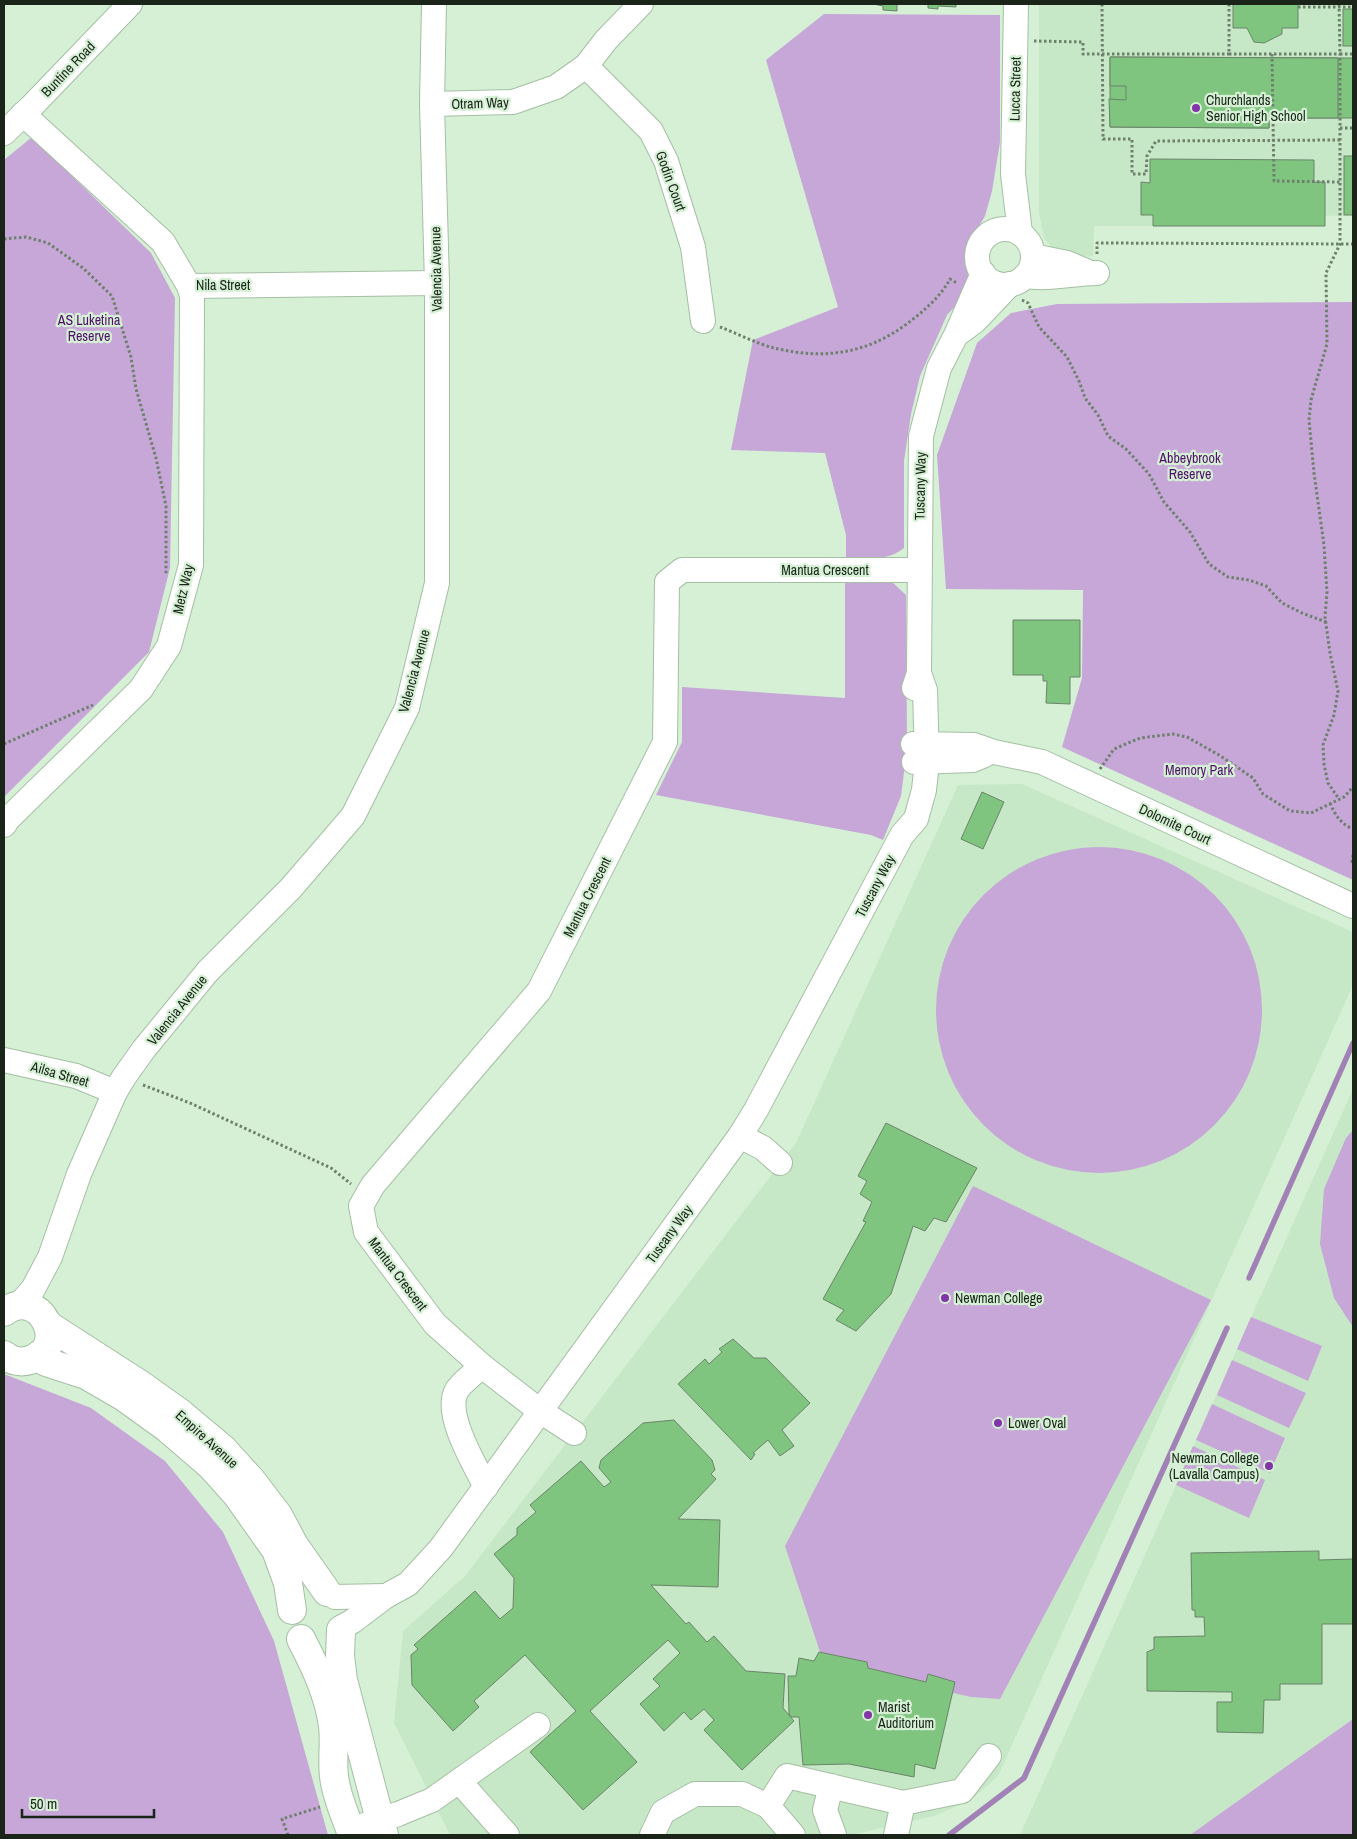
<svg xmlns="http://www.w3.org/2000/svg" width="1357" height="1839" font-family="'Archivo Narrow',sans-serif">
	<rect width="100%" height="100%" fill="#d5f0d4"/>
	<g fill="#c7e8c6">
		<polygon points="1039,4 1353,4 1353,215 1325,216 1325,226 1094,226 1093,256 1065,255 1056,252 1044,238 1039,212"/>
		<polygon points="1022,784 1353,932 1353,985 998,1776 971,1800 934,1816 851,1835 450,1835 394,1723 403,1631 465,1576 796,1143 958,785"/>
		<polygon points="1353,1089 1353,1719 1190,1835 1020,1835"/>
	</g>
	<g fill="#c6a7d8">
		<path d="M824 14 1000 15V142L992 191 985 216 975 233 967 254V267L969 283 962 299 947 315 920 376 911 414 904 461V548C886 562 867 558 846 558V535L825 453 731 450 753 340 838 307 766 60Z"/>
		<polygon points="32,137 151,253 175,298 170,568 149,652 4,797 4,160"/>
		<polygon points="1353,302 1353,880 1062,747 1082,678 1083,590 946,589 937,455 977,343 1011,313 1057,304"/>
		<polygon points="845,580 891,581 906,595 907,749 901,796 883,840 871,835 656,795 682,742 682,687 845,698"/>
		<circle cx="1099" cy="1010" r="163"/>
		<polygon points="1353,1130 1353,1327 1334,1298 1320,1244 1324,1189 1346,1138"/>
		<polygon points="973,1186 1211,1300 1000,1699 971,1697 824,1664 785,1546"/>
		<polygon points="1251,1317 1322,1346 1308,1381 1237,1349"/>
		<polygon points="1232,1360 1306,1393 1289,1428 1217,1395"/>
		<polygon points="4,1374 91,1408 165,1461 223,1532 274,1641 328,1835 4,1835"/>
		<polygon points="1212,1404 1285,1438 1270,1473 1196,1440"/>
		<polygon points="1193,1446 1265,1480 1249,1518 1176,1485"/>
		<polygon points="1353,1719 1353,1835 1190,1835"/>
	</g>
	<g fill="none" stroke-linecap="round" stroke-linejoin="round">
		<g stroke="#a282b6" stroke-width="5.5">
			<polyline points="1249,1278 1353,1043"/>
			<polyline points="949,1835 1024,1778 1227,1328"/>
		</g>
	</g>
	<g fill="#7fc47f" stroke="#6b846a">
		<polygon points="873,4 897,4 897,11 883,10 883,6"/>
		<polygon points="928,4 956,4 956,7 938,6 938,9 928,8"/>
		<polygon points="1233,4 1298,4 1298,28 1282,28 1282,34 1264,43 1254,42 1247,28 1233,28"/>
		<rect x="1343" y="9" width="10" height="37"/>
		<polygon points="1110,57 1353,58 1353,118 1269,118 1269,128 1110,127"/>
		<polygon points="1110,57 1338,58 1338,118 1269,118 1269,128 1110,127 1109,99 1126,100 1126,86 1110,86"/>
		<rect x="1344" y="156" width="9" height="59"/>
		<polygon points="1150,159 1314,160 1314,182 1325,182 1325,226 1153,226 1153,215 1141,215 1141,182 1150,183"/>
		<polygon points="1013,620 1080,620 1080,677 1070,677 1070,704 1046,703 1047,681 1043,681 1043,675 1013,675"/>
		<polygon points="982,792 1004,802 983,849 961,839"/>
		<polygon points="886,1123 977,1168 946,1222 934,1218 925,1231 913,1226 891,1294 856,1331 836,1320 844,1310 823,1299 866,1222 863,1221 872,1202 860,1194 867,1181 858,1176"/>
		<polygon points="733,1339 754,1358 766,1358 810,1403 782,1430 794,1446 780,1456 768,1440 753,1453 755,1454 751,1460 678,1384 705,1359 709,1364 722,1352 719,1349"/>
		<polygon points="674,1420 712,1460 715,1470 711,1474 716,1479 678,1519 720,1520 718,1587 651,1585 686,1624 689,1622 707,1642 714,1636 746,1671 785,1674 783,1708 794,1721 742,1770 704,1730 714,1720 704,1709 691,1720 684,1712 664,1731 640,1704 660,1686 653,1679 680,1653 668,1640 590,1711 637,1762 583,1810 530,1752 576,1711 525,1655 474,1701 479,1707 453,1731 412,1685 411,1655 418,1649 414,1645 475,1591 500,1619 513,1608 514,1578 494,1554 517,1535 517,1528 536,1512 530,1505 581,1461 604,1487 611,1482 599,1468 601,1460 643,1423"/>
		<polygon points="1319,1551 1319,1560 1353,1559 1353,1624 1322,1624 1322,1684 1280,1684 1280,1700 1264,1700 1263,1733 1217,1732 1217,1702 1232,1702 1232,1692 1147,1691 1147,1652 1154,1649 1154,1637 1205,1636 1204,1617 1195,1617 1195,1610 1192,1610 1191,1553"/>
		<polygon points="819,1652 867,1662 868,1668 926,1682 928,1674 955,1682 935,1769 915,1764 914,1777 849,1764 803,1765 799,1717 791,1717 789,1714 788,1676 796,1676 799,1658 814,1661"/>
	</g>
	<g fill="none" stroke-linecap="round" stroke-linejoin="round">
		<g stroke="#a5bfa4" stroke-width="26">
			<g id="minor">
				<polyline points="1016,4 1013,174 1020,233"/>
				<polyline points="586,66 651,131 666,161 693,247 703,321"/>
				<polyline points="432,104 513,102 556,87 586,66 606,40 641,4"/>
				<polyline points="23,114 163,242 189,286 437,283"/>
				<polyline points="4,133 31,107 130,4"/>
				<circle cx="1005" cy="257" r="28"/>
				<polyline points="1033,256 1067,263 1086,271"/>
				<path d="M1025 276C1049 280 1073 273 1097 273"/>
				<polyline points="960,332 975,321 1010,284"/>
				<polyline points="914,688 919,673 921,436 939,368 956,335 983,273"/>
				<polyline points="913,744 974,745 994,752 1042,762 1353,906"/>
				<polyline points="914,762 973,760 985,755"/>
				<polyline points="4,825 8,819 141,689 169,646 191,565 192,296 189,286"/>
				<polyline points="4,1060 76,1076 115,1092"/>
				<polyline points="740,1136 763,1148 780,1163"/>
				<polyline points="19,1305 33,1289 50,1257 79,1174 115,1092 124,1077 144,1049 208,971 291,888 353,816 407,708 437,583 437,283 432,104 434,4"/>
				<path d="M482 1366C475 1373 463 1381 457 1390 443 1413 475 1465 486 1487"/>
				<polyline points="574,1433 540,1411 482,1366 435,1324 366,1232 361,1206 373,1185 539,991 665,742 667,582 682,570 919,570"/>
				<polyline points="335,1597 386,1596"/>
				<polyline points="342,1627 353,1621 386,1596 408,1584 441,1548 740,1136 756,1110 902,835 916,819 924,790 927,762 925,690 919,673"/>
				<polyline points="459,1781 507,1835"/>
				<polyline points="831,1786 825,1810 834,1835"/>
				<polyline points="903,1803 962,1791 989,1756"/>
				<polyline points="768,1806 787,1776 903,1803 896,1835"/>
				<polyline points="350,1830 398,1814 432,1800 538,1725"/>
				<polyline points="652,1835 663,1812 695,1794 742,1794 768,1806 793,1835"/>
			</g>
		</g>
		<g stroke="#a5bfa4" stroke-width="30">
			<g id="major">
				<path d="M4 1312C40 1285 71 1348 30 1360 21 1363 11 1361 4 1355"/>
				<polyline points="48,1325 138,1383 180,1413 223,1449 252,1481 278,1515 294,1545 327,1592"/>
				<polyline points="39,1355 46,1362 86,1375 124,1397 167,1428 211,1466 237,1495 276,1550 288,1583 292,1610"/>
				<polyline points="341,1630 340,1656 343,1680 384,1835"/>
				<path d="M301 1639C315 1666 329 1695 333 1726 335 1743 332 1760 334 1776 336 1797 346 1816 352 1835"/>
			</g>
		</g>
		<g stroke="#6e806d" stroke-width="3" stroke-dasharray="2.5 2.5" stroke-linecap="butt">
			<polyline points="1102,4 1103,139 1132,139 1132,174 1146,174 1147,156 1156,141 1340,140"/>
			<polyline points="1229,4 1229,54 1340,54 1340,244 1326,273 1327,344 1311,400 1309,420 1314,473 1324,545 1327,592 1325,617 1330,653 1338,691 1334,715 1323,745 1324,764 1328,783 1339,799"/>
			<polyline points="1339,4 1340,54 1353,54"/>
			<polyline points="1298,7 1353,7"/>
			<polyline points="1034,41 1083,42 1083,54 1229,54"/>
			<polyline points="1272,54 1274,181 1340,182"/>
			<polyline points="1340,128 1353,128"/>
			<polyline points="4,239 26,237 48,243 83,268 112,296 131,357 136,389 156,458 166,506 166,575"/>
			<polyline points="1097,254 1097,243 1353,244"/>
			<polyline points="1022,300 1028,303 1039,327 1067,357 1079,381 1085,398 1098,415 1108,436 1126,449 1149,474 1164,502 1190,532 1209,564 1228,577 1249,580 1266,586 1282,603 1302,613 1326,622"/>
			<path d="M720 327C736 333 758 344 774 348 824 360 867 354 908 323 924 311 941 296 950 279L957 283"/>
			<polyline points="4,744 93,705"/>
			<polyline points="1100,769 1114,749 1140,738 1173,734 1187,737 1219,755 1253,778 1263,794 1290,811 1311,813 1344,797 1353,787"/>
			<path d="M1330 803C1335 815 1341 824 1353 829"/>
			<polyline points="1353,855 1352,862 1353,865"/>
			<polyline points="143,1085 190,1103 331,1168 351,1184"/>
			<polyline points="288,1835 282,1819 320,1807"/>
		</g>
		<use href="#minor" stroke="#fff" stroke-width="24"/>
		<use href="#major" stroke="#fff" stroke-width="28"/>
	</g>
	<g fill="#8235a7" stroke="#d5f0d4" stroke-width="2">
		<circle cx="1196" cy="108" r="5"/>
		<circle cx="945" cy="1298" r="5"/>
		<circle cx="998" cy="1423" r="5"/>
		<circle cx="1269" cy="1466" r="5"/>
		<circle cx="868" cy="1715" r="5"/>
	</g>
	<g text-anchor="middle" stroke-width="4.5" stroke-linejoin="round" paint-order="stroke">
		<g font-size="14" fill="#1a2419" stroke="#d5f0d4">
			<text transform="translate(68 69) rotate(-46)" y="5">Buntine Road</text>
			<text transform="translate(1015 89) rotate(-89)" y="5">Lucca Street</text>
			<text transform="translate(480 103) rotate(-2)" y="5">Otram Way</text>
			<text transform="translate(671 181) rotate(70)" y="5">Godin Court</text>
			<text transform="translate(436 269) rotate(-91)" y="5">Valencia Avenue</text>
			<text x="223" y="290">Nila Street</text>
			<text transform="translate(920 486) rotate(-89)" y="5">Tuscany Way</text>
			<text x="825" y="575">Mantua Crescent</text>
			<text transform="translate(183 589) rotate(-77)" y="5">Metz Way</text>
			<text transform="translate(414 671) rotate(-75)" y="5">Valencia Avenue</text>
			<text transform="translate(1175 824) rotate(25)" y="5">Dolomite Court</text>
			<text transform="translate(875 886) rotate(-62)" y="5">Tuscany Way</text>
			<text transform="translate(587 897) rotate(-63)" y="5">Mantua Crescent</text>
			<text transform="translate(177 1010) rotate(-51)" y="5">Valencia Avenue</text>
			<text transform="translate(60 1074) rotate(16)" y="5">Ailsa Street</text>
			<text transform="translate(669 1234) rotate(-54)" y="5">Tuscany Way</text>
			<text transform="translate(398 1274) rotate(53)" y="5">Mantua Crescent</text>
			<text transform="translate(207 1439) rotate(42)" y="5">Empire Avenue</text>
		</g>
		<g font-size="14" fill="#1a2419" stroke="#d5f0d4" text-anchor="start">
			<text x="1206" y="105">Churchlands<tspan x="1206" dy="16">Senior High School</tspan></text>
			<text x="955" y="1303">Newman College</text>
			<text x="1008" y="1428">Lower Oval</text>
			<text x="1259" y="1463" text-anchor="end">Newman College<tspan x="1259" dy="16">(Lavalla Campus)</tspan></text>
			<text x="878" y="1712">Marist<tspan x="878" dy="16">Auditorium</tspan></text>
		</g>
		<g font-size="14" fill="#500f6b" stroke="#d5f0d4">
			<text x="89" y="325">AS Luketina<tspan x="89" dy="16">Reserve</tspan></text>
			<text x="1190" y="463">Abbeybrook<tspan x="1190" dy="16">Reserve</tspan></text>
			<text x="1199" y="775">Memory Park</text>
		</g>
	</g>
	<rect width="1357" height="1839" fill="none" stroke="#1a2419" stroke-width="10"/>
	<path d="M22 1809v8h132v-8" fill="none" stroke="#1a2419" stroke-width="2.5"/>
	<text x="30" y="1809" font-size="15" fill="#1a2419" stroke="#d5f0d4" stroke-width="4" paint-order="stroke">50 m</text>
</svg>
